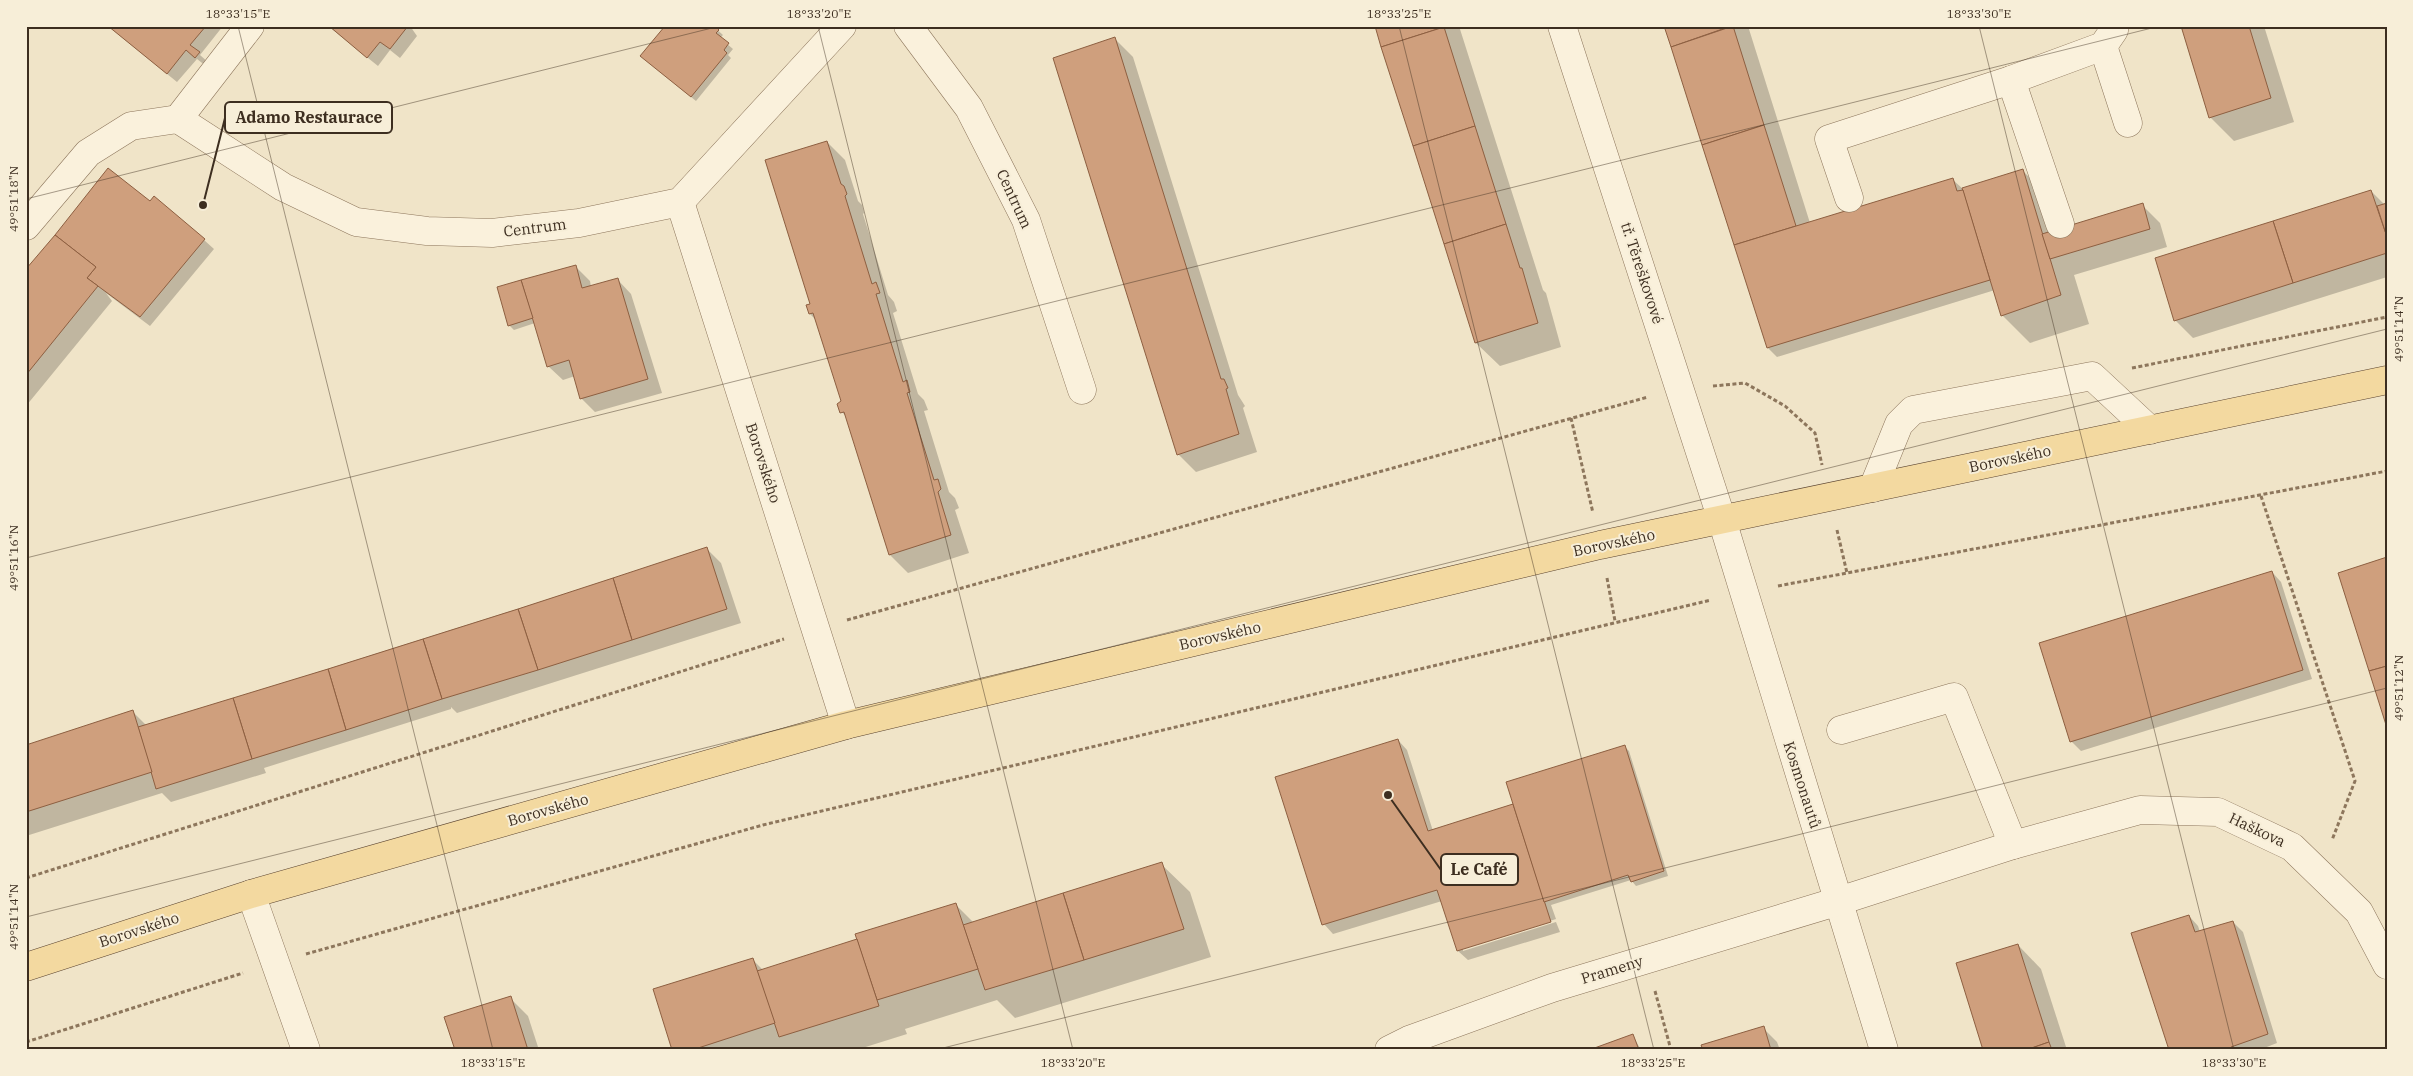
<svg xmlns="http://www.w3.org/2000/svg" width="2413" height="1076" font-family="'IBM Plex Serif',serif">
	<rect width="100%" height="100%" fill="#f0e4c8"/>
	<g fill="#0003">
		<polygon points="108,26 223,26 200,55 209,63 206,66 197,59 177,82"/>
		<polygon points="328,26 410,26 417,36 400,58 390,50 378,66"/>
		<polygon points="713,26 723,35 720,38 733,49 728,55 731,58 696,101 647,61"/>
		<polygon points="1376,26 1459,26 1543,290 1546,293 1561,347 1500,366 1476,343"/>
		<polygon points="1666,26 1748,26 1810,223 1953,180 1963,189 2023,171 2051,199 2060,230 2142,205 2160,223 2167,247 2074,275 2089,324 2030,343 2002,315 1995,290 1777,357 1768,348"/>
		<polygon points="2182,26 2264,26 2294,122 2234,141 2211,118"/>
		<polygon points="1115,39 1133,57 1238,395 1245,406 1243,408 1257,452 1196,472 1178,454"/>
		<polygon points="827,142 845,160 858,201 862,205 864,213 863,214 888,295 894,302 897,311 893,313 918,394 924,400 928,410 924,411 949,492 955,498 959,508 955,510 969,553 908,573 890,555 848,419 842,412 842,402 817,321 810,314"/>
		<polygon points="2371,191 2385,205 2387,204 2387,277 2193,338 2175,320"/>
		<polygon points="150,203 204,240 214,249 150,326 106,293 112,301 26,406 26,272"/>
		<polygon points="575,266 590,281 591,287 617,279 631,294 662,393 595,412 581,398 575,376 563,380 548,366 535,323 514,330 509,325"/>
		<polygon points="707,549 721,563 741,623 457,713 451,707 451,709 264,768 266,773 171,802 162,793 26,836 26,746 133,712 147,726"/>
		<polygon points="2272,572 2281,582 2312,679 2081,751 2071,741"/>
		<polygon points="1398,740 1407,750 1433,831 1513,806 1624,746 1629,751 1668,876 1636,886 1631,880 1551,905 1556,919 1463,949 1463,951 1556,922 1560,932 1468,960 1458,951 1442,901 1333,934 1324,924"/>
		<polygon points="1161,864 1190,892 1211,957 1015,1018 997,1000 905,1029 907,1034 856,1050 673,1050 753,960 764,971 859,940 956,905 974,923"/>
		<polygon points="2189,916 2198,926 2200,932 2233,922 2243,932 2277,1043 2259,1050 2170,1050"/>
		<polygon points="2018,945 2041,969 2067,1050 1985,1050"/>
		<polygon points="510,998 528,1016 539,1050 456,1050"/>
		<polygon points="1763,1028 1777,1042 1780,1050 1704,1050"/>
		<polygon points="1633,1036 1641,1050 1593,1050"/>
	</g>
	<g fill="#cf9f7d" stroke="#8d5f41">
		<polygon points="108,26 206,26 190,45 200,52 195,58 186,50 167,74"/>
		<polygon points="329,26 408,26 390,49 380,42 367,58"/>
		<polygon points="665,26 715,26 719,30 716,33 729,43 724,50 727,53 691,97 640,56"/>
		<polygon points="1375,26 1443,26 1444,27 1381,47"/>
		<polygon points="1664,26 1731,26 1671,47"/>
		<polygon points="1733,26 1764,125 1702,145 1671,47"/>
		<polygon points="2181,26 2249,26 2271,98 2209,118"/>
		<polygon points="1444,27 1475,126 1413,146 1381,47"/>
		<polygon points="1115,37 1221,379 1224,379 1228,388 1226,389 1239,434 1177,455 1053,58"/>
		<polygon points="1764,125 1796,226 1734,245 1702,145"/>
		<polygon points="1475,126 1506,224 1444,244 1413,146"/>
		<polygon points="827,141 841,184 844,186 847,194 845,196 872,284 876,282 880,293 876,294 903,382 907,380 910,392 907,393 934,480 938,479 941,489 938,492 951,535 889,555 844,412 840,413 837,404 841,401 813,313 809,314 806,305 810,304 765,160"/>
		<polygon points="108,168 150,201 154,196 205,239 140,317 87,278 96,267 55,235"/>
		<polygon points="2023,169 2061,295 2001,316 1962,188"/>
		<polygon points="1953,178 1957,191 1963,190 1990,280 1767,348 1734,245"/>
		<polygon points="2371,190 2387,237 2387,253 2293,283 2273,221"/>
		<polygon points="2143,203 2150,229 2050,259 2042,234"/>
		<polygon points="2387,203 2387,237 2377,206"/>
		<polygon points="2273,221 2293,283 2174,321 2155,258"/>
		<polygon points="1506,224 1520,268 1522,268 1538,323 1475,343 1444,244"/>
		<polygon points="55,235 96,267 87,278 98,286 26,375 26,269"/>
		<polygon points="576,265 582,288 618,278 648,379 580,399 569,360 547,367 521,280"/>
		<polygon points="521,280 533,318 508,326 497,287"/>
		<polygon points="707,547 727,609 632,640 613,578"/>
		<polygon points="2387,557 2387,666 2369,671 2338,573"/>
		<polygon points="2272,571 2303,670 2070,742 2039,643"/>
		<polygon points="613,578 632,640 538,670 518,609"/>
		<polygon points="518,609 538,670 442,699 423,639"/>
		<polygon points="423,639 442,699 346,730 328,669"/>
		<polygon points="2387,666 2387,728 2369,671"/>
		<polygon points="328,669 346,730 252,759 233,698"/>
		<polygon points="233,698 252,759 156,789 138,727"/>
		<polygon points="133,710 152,772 26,812 26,745"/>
		<polygon points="1398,739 1428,831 1513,804 1551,922 1457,951 1437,890 1322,925 1275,777"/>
		<polygon points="1625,745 1664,871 1631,882 1628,875 1544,902 1506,782"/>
		<polygon points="1162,862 1184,929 1084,960 1063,893"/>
		<polygon points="1063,893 1084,960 985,990 963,925"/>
		<polygon points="956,903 978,969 877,1000 855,934"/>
		<polygon points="2189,915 2195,932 2233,921 2268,1034 2231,1047 2232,1050 2169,1050 2131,933"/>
		<polygon points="857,939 879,1006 779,1037 757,971"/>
		<polygon points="2018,944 2049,1042 2026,1050 1983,1050 1956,963"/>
		<polygon points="753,958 775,1023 692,1050 672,1050 653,989"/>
		<polygon points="511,996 528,1050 455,1050 444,1017"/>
		<polygon points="1764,1026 1771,1050 1703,1050 1701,1045"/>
		<polygon points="1633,1034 1639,1050 1589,1050"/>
		<polygon points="2049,1042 2052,1050 2026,1050"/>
	</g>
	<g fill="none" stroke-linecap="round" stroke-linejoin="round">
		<g stroke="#8d765c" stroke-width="29">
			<g id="minor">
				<polyline points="250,26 178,119 283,187 356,222 427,231 492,233 579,223 680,202 842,26"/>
				<polyline points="908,26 969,108 1026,220 1082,390"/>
				<polyline points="1562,26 1722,520 1884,1050"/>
				<polyline points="2103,46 2128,123"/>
				<polyline points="2011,80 2060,224"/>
				<polyline points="1849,198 1829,139 2011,80 2103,46 2114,30 2112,26"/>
				<polyline points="680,202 846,725"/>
				<polyline points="26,226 88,153 131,126 178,119"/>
				<polyline points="1873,488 1899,424 1913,410 2092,376 2150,430"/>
				<polyline points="1841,730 1954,697 2013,845"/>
				<polyline points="251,894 306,1050"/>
				<polyline points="1389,1050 1409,1040 1552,988 1839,901 2013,845 2140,810 2218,812 2292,847 2359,912 2387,965"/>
			</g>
		</g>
		<g stroke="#5b4430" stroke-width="29">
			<polyline id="major" points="26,967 251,894 846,725 1600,545 2387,380"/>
		</g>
		<g stroke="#8d765c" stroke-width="3" stroke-dasharray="4 2.5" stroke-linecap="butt">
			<polyline points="2132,368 2387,317"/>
			<polyline points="1713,386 1745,383 1785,406 1815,433 1822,465"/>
			<polyline points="1571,418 1593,513"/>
			<polyline points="2261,496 2355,781 2332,840"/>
			<polyline points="1837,530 1847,573"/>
			<polyline points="1607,578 1615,621"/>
			<polyline points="1778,586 2387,471"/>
			<polyline points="847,620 1648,397"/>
			<polyline points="26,878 784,639"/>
			<polyline points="306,954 763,825 1711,600"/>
			<polyline points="1655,991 1671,1050"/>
			<polyline points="26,1042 243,973"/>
		</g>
		<use href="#minor" stroke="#faf1dc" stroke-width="28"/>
		<use href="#major" stroke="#f3d9a0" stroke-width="28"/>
	</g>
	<path fill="none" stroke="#3d2e20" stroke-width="1" stroke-opacity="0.45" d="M238 26 493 1050M818 26 1073 1050M1399 26 1654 1050M1979 26 2234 1050M26 199 720 26M26 558 2160 26M26 917 2387 329M935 1050 2387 688M2375 1050 2387 1047"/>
	<g text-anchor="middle" stroke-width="4" stroke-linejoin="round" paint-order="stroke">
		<g font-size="15" fill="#3d2e20" stroke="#f7eed8">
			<text transform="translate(1014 199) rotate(65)" y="5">Centrum</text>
			<text transform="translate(535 228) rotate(-7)" y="5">Centrum</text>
			<text transform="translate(1642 273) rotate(72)" y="5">tř. Těreškovové</text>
			<text transform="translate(2010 459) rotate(-12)" y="5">Borovského</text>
			<text transform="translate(763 463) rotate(72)" y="5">Borovského</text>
			<text transform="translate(1614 543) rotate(-12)" y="5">Borovského</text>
			<text transform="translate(1220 636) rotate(-13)" y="5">Borovského</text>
			<text transform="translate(1802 785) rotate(72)" y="5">Kosmonautů</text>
			<text transform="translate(548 810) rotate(-16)" y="5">Borovského</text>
			<text transform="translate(2257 830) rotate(25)" y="5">Haškova</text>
			<text transform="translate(139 930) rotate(-18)" y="5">Borovského</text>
			<text transform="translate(1612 970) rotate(-17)" y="5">Prameny</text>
		</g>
	</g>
	<path fill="none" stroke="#3d2e20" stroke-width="2" d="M203 205L225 118M1388 795L1441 870"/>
	<g fill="#3d2e20" stroke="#f7eed8" stroke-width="2">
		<circle cx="203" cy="205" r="5"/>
		<circle cx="1388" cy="795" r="5"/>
	</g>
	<g fill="#f7eed8" stroke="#3d2e20" stroke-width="2">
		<rect x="225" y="102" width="167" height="31" rx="5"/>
		<rect x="1441" y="854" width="77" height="31" rx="5"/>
	</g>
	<g font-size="16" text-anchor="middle" font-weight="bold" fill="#3d2e20">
		<text x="309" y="123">Adamo Restaurace</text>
		<text x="1479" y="875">Le Café</text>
	</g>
	<rect width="2413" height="1076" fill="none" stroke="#f7eed8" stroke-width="55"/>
	<rect x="28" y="28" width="2358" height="1020" fill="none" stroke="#3d2e20" stroke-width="2"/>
	<g font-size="12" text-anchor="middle" fill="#3d2e20">
		<text x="238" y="18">18°33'15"E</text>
		<text x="819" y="18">18°33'20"E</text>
		<text x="1399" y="18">18°33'25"E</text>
		<text x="1979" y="18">18°33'30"E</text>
		<text transform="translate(14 199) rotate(-90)" y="4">49°51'18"N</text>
		<text transform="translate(2399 329) rotate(-90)" y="4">49°51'14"N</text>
		<text transform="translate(14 558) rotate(-90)" y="4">49°51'16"N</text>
		<text transform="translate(2399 688) rotate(-90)" y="4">49°51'12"N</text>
		<text transform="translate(14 917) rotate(-90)" y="4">49°51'14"N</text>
		<text x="493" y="1067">18°33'15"E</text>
		<text x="1073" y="1067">18°33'20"E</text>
		<text x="1653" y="1067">18°33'25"E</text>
		<text x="2234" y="1067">18°33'30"E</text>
	</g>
</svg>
